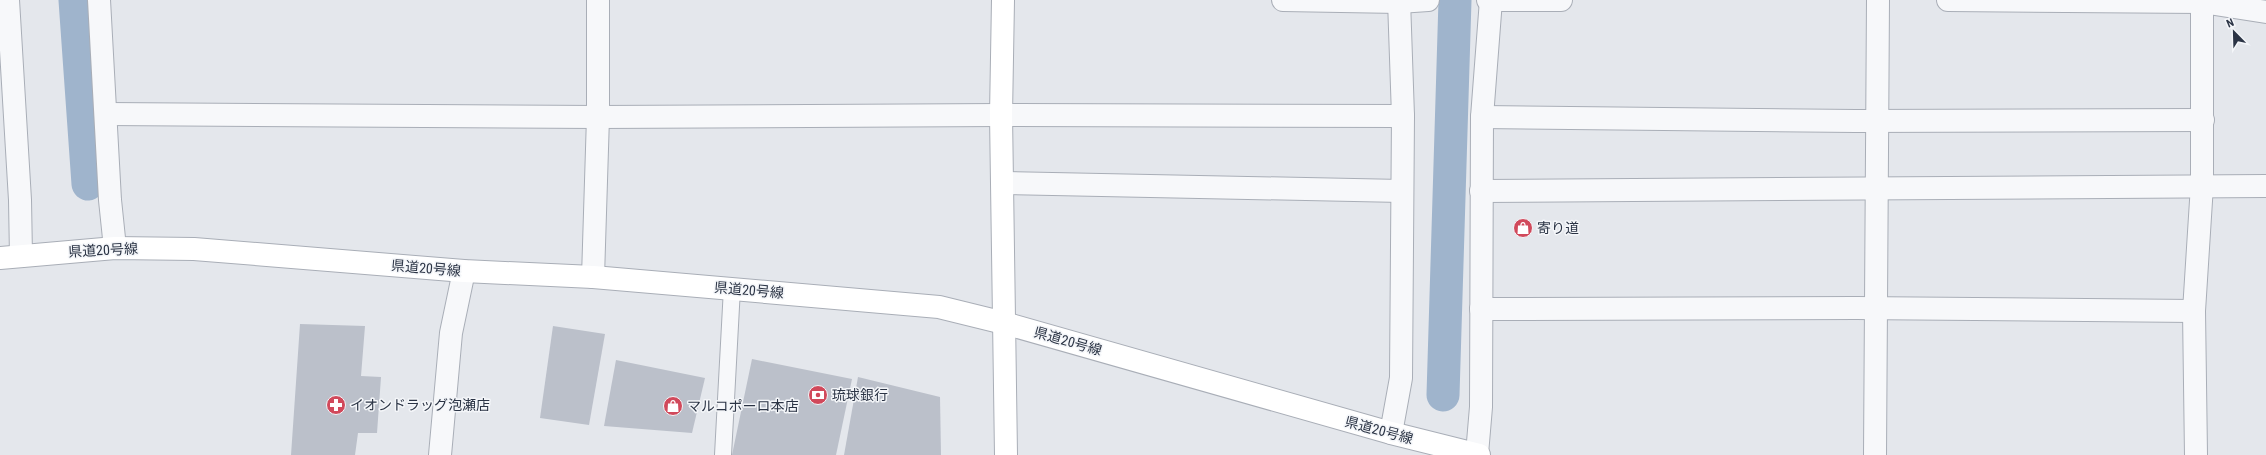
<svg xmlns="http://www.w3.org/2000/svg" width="2266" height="455" font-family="'Roboto Condensed','Noto Sans JP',sans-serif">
	<rect width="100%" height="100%" fill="#e4e7ec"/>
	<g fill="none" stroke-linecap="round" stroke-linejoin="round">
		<g stroke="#9fb4cc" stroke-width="33">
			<polyline points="75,0 88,184"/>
			<polyline points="1443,395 1455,0"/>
		</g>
	</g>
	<g fill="#bbc0ca">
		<polygon points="300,324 365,326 361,376 381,377 377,433 358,433 355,455 291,455"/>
		<polygon points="553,326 605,334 589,425 540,418"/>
		<polygon points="752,359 852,379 836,455 732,455"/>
		<polygon points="616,360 705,378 692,433 604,426"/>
		<polygon points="858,377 940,397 941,455 844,455"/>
	</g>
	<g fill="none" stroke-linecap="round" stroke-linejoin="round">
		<g stroke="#a9aeb7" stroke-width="18">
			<polyline id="lane" points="723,455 732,288"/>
		</g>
		<g stroke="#a9aeb7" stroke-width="24">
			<g id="street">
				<polyline points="8,0 20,200 21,256"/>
				<polyline points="99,0 110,200 115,248"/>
				<polyline points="1283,0 1399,2 1428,0"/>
				<polyline points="1488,0 1561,0"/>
				<polyline points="1948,0 2202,2 2266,12"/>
				<polyline points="106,114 598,117 1001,115 1403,116"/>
				<polyline points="1482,117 1856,121 2203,120"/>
				<polyline points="1003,183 1402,191"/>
				<polyline points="1481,191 2266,186"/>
				<polyline points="593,277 598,117 598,0"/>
				<polyline points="1481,309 1856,308 2194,311"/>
				<polyline points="1391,433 1401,378 1403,116 1399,0"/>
				<polyline points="1477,454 1481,407 1482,117 1491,0"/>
				<polyline points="440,455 451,333 464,271"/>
				<polyline points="1875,455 1878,0"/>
				<polyline points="2196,455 2194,311 2202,185 2202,0"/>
			</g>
		</g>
		<g stroke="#a9aeb7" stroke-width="24">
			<g id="secondary">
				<polyline points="1003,0 1001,115 1006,455"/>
				<polyline points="0,258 115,248 194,249 464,271 593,277 939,307 1004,323 1391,433 1479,455"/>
			</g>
		</g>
		<use href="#lane" stroke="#f7f8fa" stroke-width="16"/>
		<use href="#street" stroke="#f7f8fa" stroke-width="22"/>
		<use href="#secondary" stroke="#fff" stroke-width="22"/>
	</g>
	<defs>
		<g id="shop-disc" transform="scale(1)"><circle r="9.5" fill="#d1495b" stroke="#f4f6f9"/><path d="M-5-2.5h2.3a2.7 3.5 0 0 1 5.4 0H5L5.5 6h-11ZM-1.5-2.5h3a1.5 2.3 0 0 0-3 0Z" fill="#fff"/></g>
		<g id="bank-disc" transform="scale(1)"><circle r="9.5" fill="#d1495b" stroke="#f4f6f9"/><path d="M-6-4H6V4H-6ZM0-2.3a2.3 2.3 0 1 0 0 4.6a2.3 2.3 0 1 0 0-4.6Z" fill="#fff"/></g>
		<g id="pharmacy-disc" transform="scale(1)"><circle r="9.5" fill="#d1495b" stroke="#f4f6f9"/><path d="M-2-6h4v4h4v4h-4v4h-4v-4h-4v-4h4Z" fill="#fff"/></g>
	</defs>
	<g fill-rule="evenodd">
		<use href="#shop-disc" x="1523" y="228"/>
		<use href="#bank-disc" x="818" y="395"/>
		<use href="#pharmacy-disc" x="336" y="405"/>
		<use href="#shop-disc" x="673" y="406"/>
	</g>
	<g text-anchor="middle" stroke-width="3" stroke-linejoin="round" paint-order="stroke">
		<g font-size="14" fill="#2b3445" stroke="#f4f6f9" text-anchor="start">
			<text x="1537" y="233">寄り道</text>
			<text x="832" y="400">琉球銀行</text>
			<text x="350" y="410">イオンドラッグ泡瀬店</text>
			<text x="687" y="411">マルコポーロ本店</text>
		</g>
		<g font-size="14" fill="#2b3445" stroke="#f4f6f9">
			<text transform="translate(103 250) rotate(-3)" y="5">県道20号線</text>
			<text transform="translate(426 268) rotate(5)" y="5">県道20号線</text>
			<text transform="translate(749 290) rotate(5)" y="5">県道20号線</text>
			<text transform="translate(1068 341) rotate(16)" y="5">県道20号線</text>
			<text transform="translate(1379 430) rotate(15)" y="5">県道20号線</text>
		</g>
	</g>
	<g transform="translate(2234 32) rotate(337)" stroke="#f4f6f9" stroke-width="3" paint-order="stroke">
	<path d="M0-3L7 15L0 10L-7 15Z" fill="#2b3445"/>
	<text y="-6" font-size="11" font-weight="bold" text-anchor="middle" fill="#2b3445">N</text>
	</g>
</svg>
